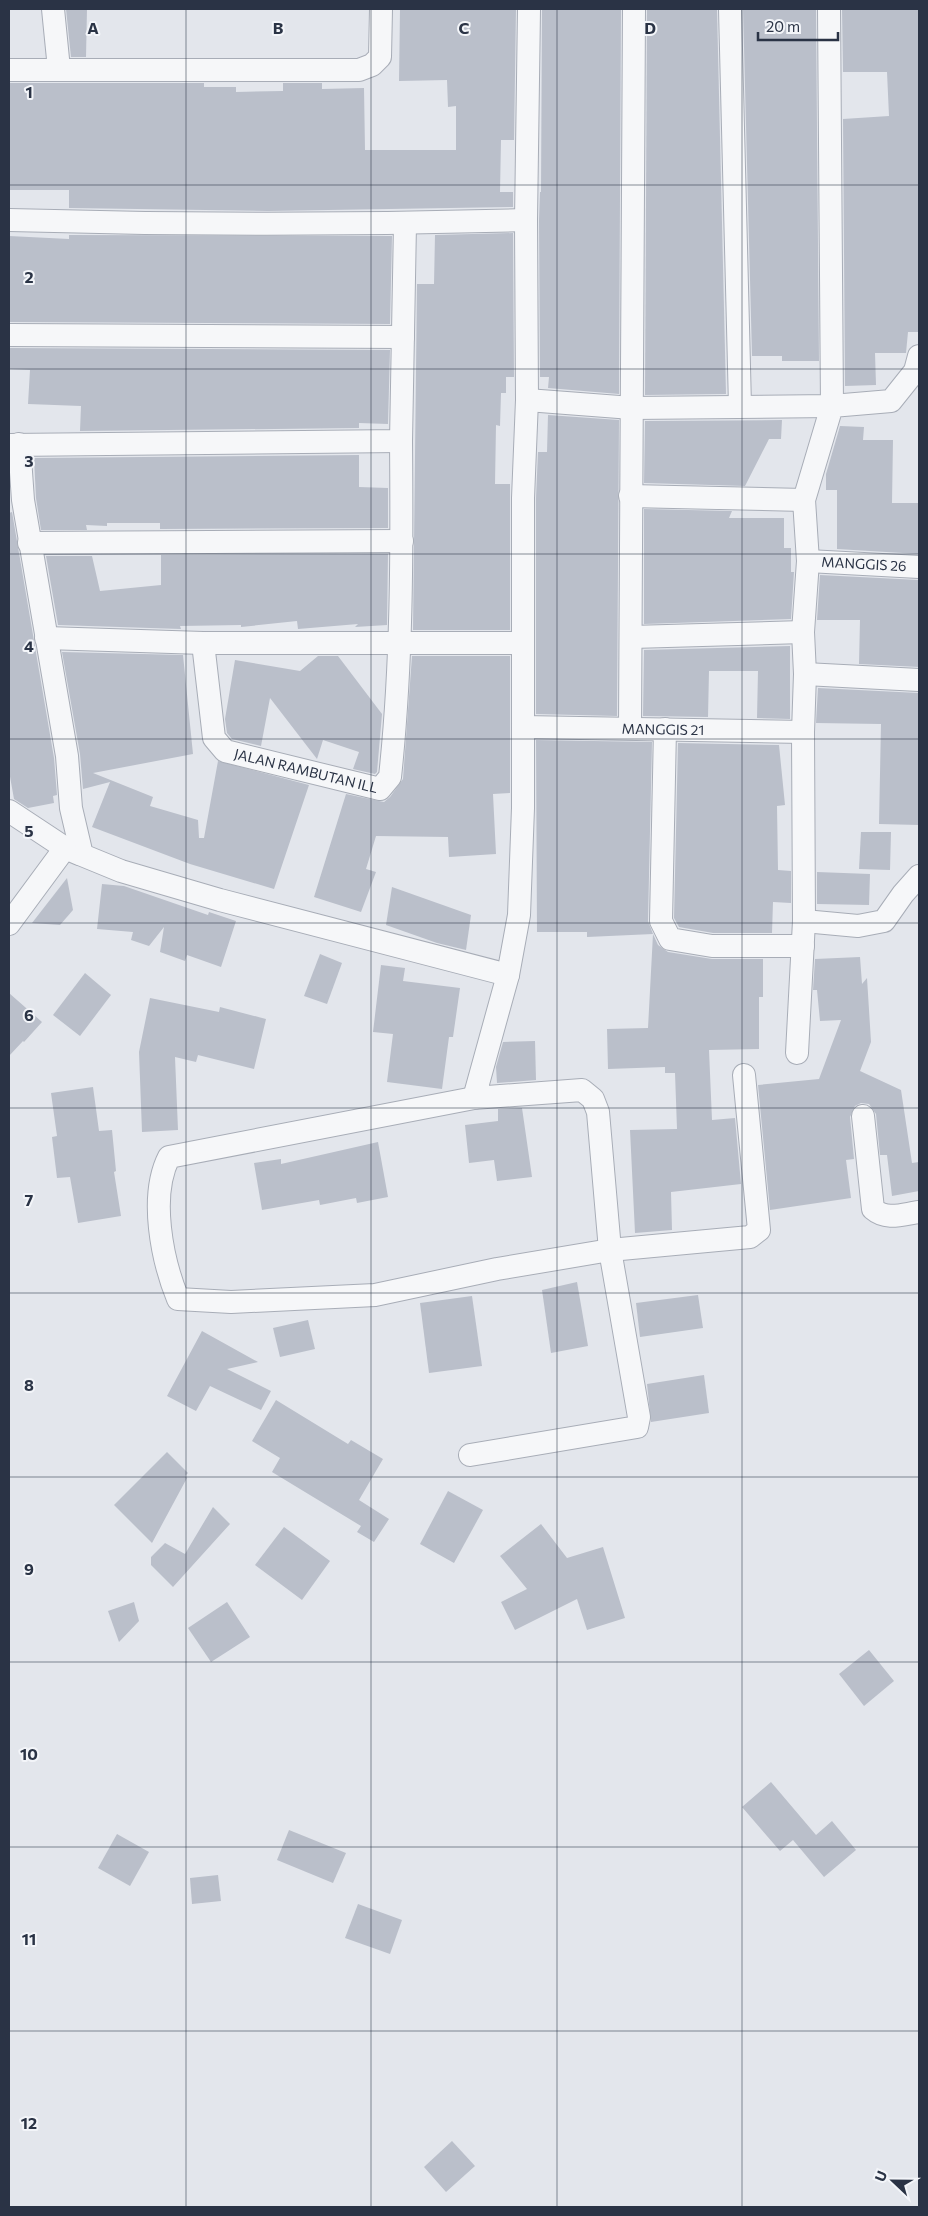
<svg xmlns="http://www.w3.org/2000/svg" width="928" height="2216" font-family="Commissioner,sans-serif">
	<rect width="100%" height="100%" fill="#e3e6ec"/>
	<g fill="#babfca">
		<polygon points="66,9 87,9 86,57 71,57"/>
		<polygon points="400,9 516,9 514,140 501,140 500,192 513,192 513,207 268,211 69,208 69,190 9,190 10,83 204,83 204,87 236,87 236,92 283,91 283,83 322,83 322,89 364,88 365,150 456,150 456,106 448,107 447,80 399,81"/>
		<polygon points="542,9 621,9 619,394 548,388 549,377 540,377 539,220 540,192 541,192"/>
		<polygon points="647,9 717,9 726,394 645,395"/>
		<polygon points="743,9 816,9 819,361 782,361 782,356 752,356"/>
		<polygon points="842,9 918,9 919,332 908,332 906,353 875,353 876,385 845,386 843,119 889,116 887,72 843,72"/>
		<polygon points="513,233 514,377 506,377 506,393 501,393 500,426 496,425 495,484 510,484 510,630 413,630 417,284 434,284 435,235"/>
		<polygon points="69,235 392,236 390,324 9,322 9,236 69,239"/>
		<polygon points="9,348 390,350 388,424 359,423 359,428 80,431 81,406 28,404 30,370 9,369"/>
		<polygon points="548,415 619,420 617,716 536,714 536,498 538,452 547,452"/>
		<polygon points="782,420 781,439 769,439 745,486 644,483 645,421"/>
		<polygon points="840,426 864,427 863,440 893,440 892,503 919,503 919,554 837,549 837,490 826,490 826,474"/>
		<polygon points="359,455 359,487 388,488 388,528 160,529 160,523 107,523 107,526 86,525 87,530 41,530 36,498 34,458"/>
		<polygon points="644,509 732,511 729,518 784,518 784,548 791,548 791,572 794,572 791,619 644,624"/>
		<polygon points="12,512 54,758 57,795 53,796 54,803 28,808 14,799 9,771 9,513"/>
		<polygon points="388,554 387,625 355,627 358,624 298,629 297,621 241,627 241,625 180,626 181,629 58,625 46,556 92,556 100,591 161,585 161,555"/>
		<polygon points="820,575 919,580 919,667 859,664 860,620 817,620"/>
		<polygon points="790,646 790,719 757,718 758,671 709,671 708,717 643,716 644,650"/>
		<polygon points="62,652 183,655 193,754 93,773 153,797 150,806 198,820 199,838 204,838 218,761 309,785 274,889 190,864 92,827 110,782 83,789 80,754"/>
		<polygon points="318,656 338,656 382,714 377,772 375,774 353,769 359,752 323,740 317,759 270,698 261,746 232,739 227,733 225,719 235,660 300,671"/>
		<polygon points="412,656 510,656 510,793 493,794 496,854 449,857 448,837 376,836 366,869 376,872 361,912 314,897 346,794 384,802 390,797 403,779"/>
		<polygon points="818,688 919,693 919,825 879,824 881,724 816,723"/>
		<polygon points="536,740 652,742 648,921 653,934 587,937 587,932 537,932"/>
		<polygon points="678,743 779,745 785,805 777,806 778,870 791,871 791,903 773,902 772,933 713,933 679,927 674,918"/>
		<polygon points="861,832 891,832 890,870 859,869"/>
		<polygon points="817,872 870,874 869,905 817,904"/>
		<polygon points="67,878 73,910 60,925 32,923"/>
		<polygon points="102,884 124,886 208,915 209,912 236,921 221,967 187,955 185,961 160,952 164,927 149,946 131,940 133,932 97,929"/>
		<polygon points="392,887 471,915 466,950 437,943 386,925"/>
		<polygon points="653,934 658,945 668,952 712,959 763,959 763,997 759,997 759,1049 709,1050 712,1120 735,1118 741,1184 671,1192 672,1230 635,1233 630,1130 677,1129 675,1073 665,1073 665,1067 608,1069 607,1029 648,1028"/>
		<polygon points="320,954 342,963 327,1004 304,996"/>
		<polygon points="860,957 862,984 867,978 871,1042 860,1071 901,1090 912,1163 919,1162 919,1191 892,1196 887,1155 880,1155 876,1114 869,1104 861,1103 855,1106 850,1117 854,1159 846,1160 851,1198 770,1210 758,1085 819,1079 841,1020 820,1021 817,990 813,990 815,959"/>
		<polygon points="381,965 405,968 403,981 460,988 453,1037 449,1037 442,1089 387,1082 393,1034 373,1032"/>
		<polygon points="85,973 111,995 80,1036 53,1015"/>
		<polygon points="9,993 42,1022 24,1042 23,1041 9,1056"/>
		<polygon points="150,998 219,1012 220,1007 266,1019 254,1069 198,1055 196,1062 175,1057 178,1130 142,1132 139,1052"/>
		<polygon points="535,1041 536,1080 497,1083 496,1067 503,1042"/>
		<polygon points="93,1087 99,1131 112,1130 116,1171 114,1172 121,1216 78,1223 70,1177 57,1178 52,1137 57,1136 51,1093"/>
		<polygon points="522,1108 532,1177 497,1181 494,1160 469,1163 465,1125 498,1121 498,1109"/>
		<polygon points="378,1142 388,1197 357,1203 356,1198 320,1205 319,1200 262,1210 254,1163 281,1159 281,1164"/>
		<polygon points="577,1282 588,1346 551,1353 542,1290"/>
		<polygon points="698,1295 703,1328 640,1337 636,1303"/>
		<polygon points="472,1296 482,1366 429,1373 420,1303"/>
		<polygon points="308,1320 315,1349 280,1357 273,1328"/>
		<polygon points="202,1331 258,1362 227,1369 271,1391 261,1410 210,1386 196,1411 167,1396"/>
		<polygon points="704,1375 709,1413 651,1422 647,1384"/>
		<polygon points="276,1400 348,1444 351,1440 383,1459 359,1500 389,1519 374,1542 357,1532 361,1526 272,1472 280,1458 252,1441"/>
		<polygon points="167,1452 188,1473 185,1476 187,1478 152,1543 114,1505"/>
		<polygon points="448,1491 483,1510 454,1563 420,1544"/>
		<polygon points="213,1507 230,1524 173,1587 151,1565 151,1557 165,1543 185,1554"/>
		<polygon points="541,1524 567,1558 603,1547 625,1618 587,1630 577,1599 515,1630 501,1602 527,1589 500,1556"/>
		<polygon points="284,1527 330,1561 302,1600 255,1565"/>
		<polygon points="134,1602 139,1621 119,1642 108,1611"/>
		<polygon points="227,1602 250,1637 211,1662 188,1628"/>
		<polygon points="869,1650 894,1681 864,1706 839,1674"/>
		<polygon points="771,1782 816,1835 832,1821 856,1850 824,1877 793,1840 780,1851 742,1807"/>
		<polygon points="289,1830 346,1853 333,1883 277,1860"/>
		<polygon points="117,1834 149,1852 130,1886 98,1868"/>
		<polygon points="218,1875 221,1901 192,1904 190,1878"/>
		<polygon points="358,1904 402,1920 390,1954 345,1938"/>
		<polygon points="452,2141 475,2166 446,2192 424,2167"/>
	</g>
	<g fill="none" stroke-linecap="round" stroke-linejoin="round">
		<g stroke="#a8adb7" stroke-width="24">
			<g id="street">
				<polyline points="53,9 59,69"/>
				<polyline points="730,9 740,406"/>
				<polyline points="9,70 359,70 372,65 380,57 381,9"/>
				<path d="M9 220C181 225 354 225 526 220"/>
				<polyline points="9,335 403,337"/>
				<polyline points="527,400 632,408 832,406 829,9"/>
				<polyline points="19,444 23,500 67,756 71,808 82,855 121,871 220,900 508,975 519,915 523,808 523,498 527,400 526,220 529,9"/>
				<polyline points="9,445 401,441 405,224"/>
				<polyline points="630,496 804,500"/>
				<polyline points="29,543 402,541"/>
				<path id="s1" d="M808 561 919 567"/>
				<polyline points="632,637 803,632"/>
				<polyline points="46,638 203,643 522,643"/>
				<path id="s2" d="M203 643 214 738 225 751 380 789 390 777C402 665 402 553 401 441"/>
				<polyline points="805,674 919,680"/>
				<path id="s3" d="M523 727 803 732"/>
				<polyline points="630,727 634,9"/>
				<polyline points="665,729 661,921 670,939 712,946 803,946"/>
				<polyline points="9,811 65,848 79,854"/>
				<polyline points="804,921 858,926 884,921 903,894 919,876"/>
				<polyline points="9,924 65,848"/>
				<polyline points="797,1053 804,921 803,732 805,674 803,632 808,561 804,500 832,406 891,401 915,371 919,356"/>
				<path d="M474 1098 169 1157C149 1196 162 1260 178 1299L231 1302 375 1295 497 1269 610 1250 750 1237 759 1230 744 1075"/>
				<path d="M863 1116 873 1209C887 1221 903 1214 919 1212"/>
				<polyline points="470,1455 637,1427 639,1417 610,1250 598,1112 593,1099 582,1090 474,1098 508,975"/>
			</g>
		</g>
		<use href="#street" stroke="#f6f7f9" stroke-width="22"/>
	</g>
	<path fill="none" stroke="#2a3345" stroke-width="1" stroke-opacity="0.55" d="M186 9V2207M371 9V2207M557 9V2207M742 9V2207M9 185H919M9 369H919M9 554H919M9 739H919M9 923H919M9 1108H919M9 1293H919M9 1477H919M9 1662H919M9 1847H919M9 2031H919"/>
	<g text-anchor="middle" stroke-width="4" stroke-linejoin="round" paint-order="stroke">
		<g font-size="14" fill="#2a3345" stroke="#f3f5f9">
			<text dy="5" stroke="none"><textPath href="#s1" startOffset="56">MANGGIS 26</textPath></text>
			<text dy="5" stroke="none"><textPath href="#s3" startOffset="140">MANGGIS 21</textPath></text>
			<text dy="5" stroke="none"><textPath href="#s2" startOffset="196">JALAN RAMBUTAN ILL</textPath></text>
		</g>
	</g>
	<g font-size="16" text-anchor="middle" font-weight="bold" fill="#2a3345" stroke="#f3f5f9" stroke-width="4" stroke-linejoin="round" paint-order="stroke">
		<text x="93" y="34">A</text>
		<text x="278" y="34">B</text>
		<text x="464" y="34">C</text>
		<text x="650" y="34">D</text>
		<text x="29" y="98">1</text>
		<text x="29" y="283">2</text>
		<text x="29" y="467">3</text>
		<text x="29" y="652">4</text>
		<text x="29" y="837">5</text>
		<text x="29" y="1021">6</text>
		<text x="29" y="1206">7</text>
		<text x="29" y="1391">8</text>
		<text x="29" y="1575">9</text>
		<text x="29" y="1760">10</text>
		<text x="29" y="1945">11</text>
		<text x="29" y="2129">12</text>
	</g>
	<rect width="928" height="2216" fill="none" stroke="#2a3345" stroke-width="20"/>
	<g transform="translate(893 2181) rotate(292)" stroke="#f3f5f9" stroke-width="4" paint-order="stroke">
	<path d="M0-4L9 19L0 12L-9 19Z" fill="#2a3345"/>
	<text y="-8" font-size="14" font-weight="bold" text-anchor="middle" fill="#2a3345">U</text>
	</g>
	<path d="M758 32v8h80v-8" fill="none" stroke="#2a3345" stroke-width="2.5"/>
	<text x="766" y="32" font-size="15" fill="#2a3345" stroke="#f3f5f9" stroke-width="4" paint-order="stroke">20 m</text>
</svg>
